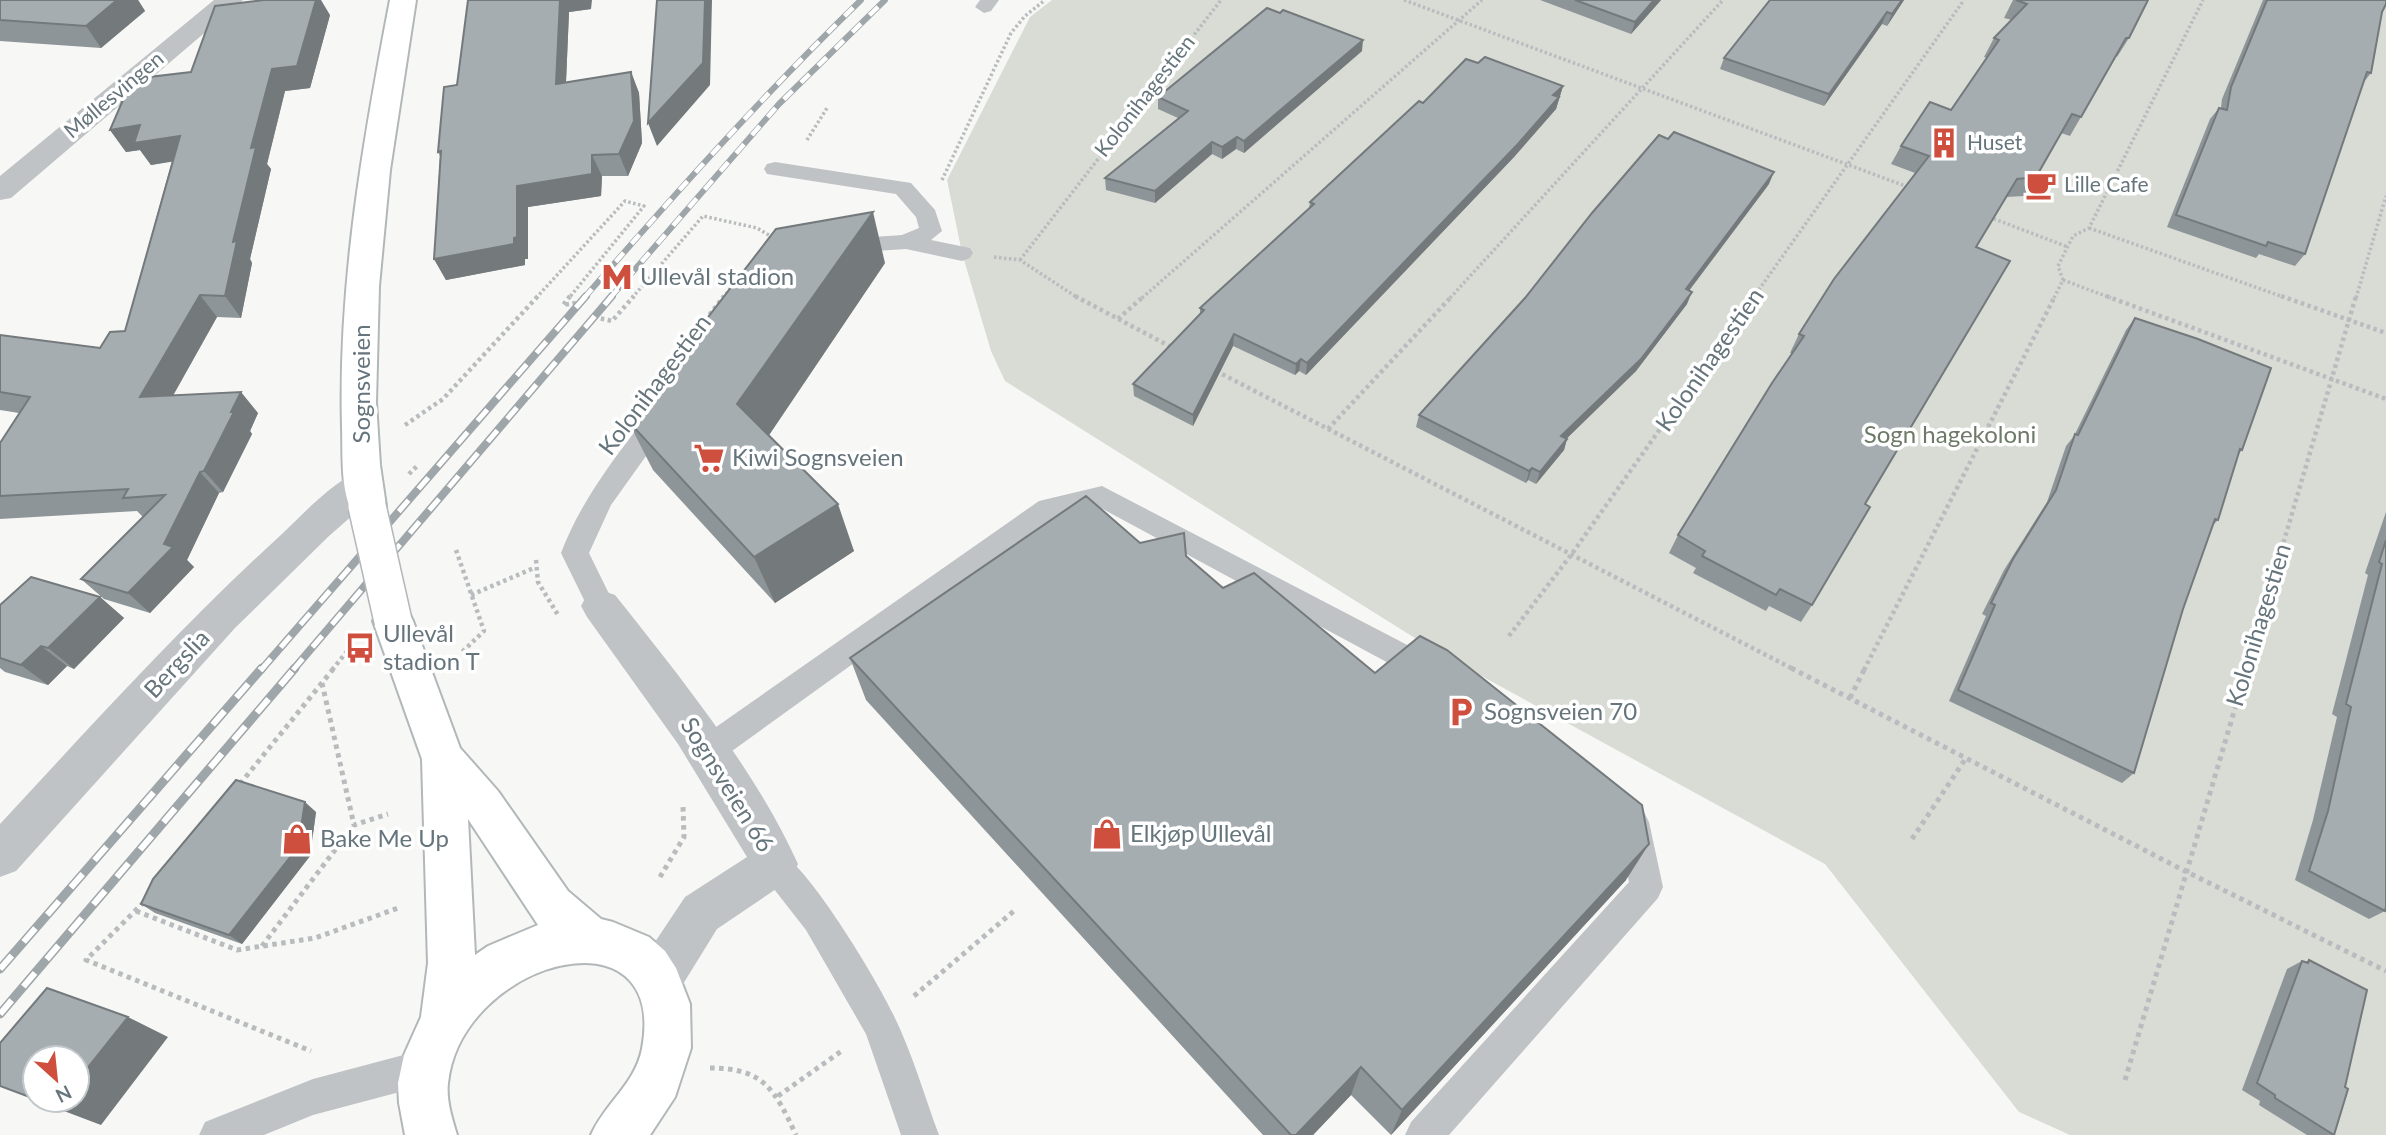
<svg xmlns="http://www.w3.org/2000/svg" width="2386" height="1135" font-family="Lato,sans-serif">
	<rect width="100%" height="100%" fill="#f7f7f5"/>
	<polygon fill="#d8dcd5" points="1052,0 2386,0 2386,1135 2070,1135 2019,1112 1825,864 1434,650 1005,381 991,351 962,253 947,180 1030,17"/>
	<g fill="none" stroke-linecap="round" stroke-linejoin="round">
		<g stroke="#b2b7ba" stroke-width="4">
			<g id="secondary">
				<path d="M390 0H416L390 170 379 286 376 402 380 465 386 506 380 516 367 520 354 516C340 491 343 456 342 427 338 283 363 141 390 0Z"/>
				<path d="M393 605 407 609 413 621 460 748 498 791 568 891 601 919 613 922 649 937 665 951 676 968 690 1004 691 1048 675 1097 650 1135H591C605 1103 635 1084 642 1049 669 904 461 961 448 1083 446 1100 452 1118 457 1135H405L399 1103 398 1083 404 1055 421 1017 428 963 422 759 373 621 379 609ZM468 819 538 925 488 946 475 955Z"/>
			</g>
		</g>
		<g stroke="#b9bcbe" stroke-width="3.5" stroke-dasharray="2.5 2.5" stroke-linecap="butt">
			<polyline points="1404,0 1908,187"/>
			<polyline points="807,140 827,108"/>
			<polyline points="942,180 1011,33 1025,16 1045,0"/>
			<polyline points="1989,217 2068,247"/>
			<polyline points="2089,228 2286,298"/>
			<polyline points="994,257 1020,260 1078,298"/>
			<polyline points="1020,260 1221,0"/>
			<polyline points="2063,280 2111,298"/>
			<polyline points="536,298 625,201 644,206 569,298"/>
			<polyline points="632,298 703,216 757,228 774,238"/>
			<polyline points="723,298 739,277"/>
			<polyline points="1142,298 1482,0"/>
			<polyline points="1450,298 1723,0"/>
			<polyline points="1753,298 1964,0"/>
			<polyline points="2054,298 2063,280 2058,266 2073,236 2089,228 2203,0"/>
			<polyline points="2356,298 2386,196"/>
		</g>
		<g stroke="#b9bcbe" stroke-width="4.5" stroke-dasharray="3.5 3.5" stroke-linecap="butt">
			<polyline points="570,296 563,305 581,302"/>
			<polyline points="1075,296 1175,349"/>
			<polyline points="2106,296 2386,399"/>
			<polyline points="2281,296 2386,333"/>
			<polyline points="594,317 612,321 634,296"/>
			<polyline points="1118,319 1144,296"/>
			<polyline points="1216,371 1795,670"/>
			<polyline points="658,381 724,296"/>
			<polyline points="405,425 443,399 538,296"/>
			<polyline points="1328,429 1452,296"/>
			<polyline points="409,474 417,466"/>
			<polyline points="456,550 484,631 461,653"/>
			<polyline points="536,560 538,582 558,615"/>
			<polyline points="471,595 534,568"/>
			<polyline points="1509,636 1571,555 1754,296"/>
			<polyline points="332,670 353,644"/>
			<polyline points="1864,670 2055,296"/>
			<polyline points="2246,670 2356,296"/>
		</g>
		<g stroke="#b9bcbe" stroke-width="5" stroke-dasharray="4.5 4.5" stroke-linecap="butt">
			<polyline points="1791,668 2185,871 2386,971"/>
			<polyline points="322,683 354,825 388,814"/>
			<polyline points="1850,698 1865,668"/>
			<polyline points="240,784 334,668"/>
			<polyline points="1912,839 1966,758"/>
			<polyline points="660,877 684,837 683,807"/>
			<polyline points="144,902 86,960 311,1051"/>
			<polyline points="136,911 237,950 315,938 401,907"/>
			<polyline points="262,946 354,825"/>
			<polyline points="914,996 1015,910"/>
			<path d="M710 1068C764 1068 775 1090 796 1135"/>
			<polyline points="2125,1080 2247,668"/>
			<polyline points="778,1096 843,1050"/>
		</g>
		<g fill="#bfc3c6" fill-rule="evenodd">
			<polygon points="980,0 999,0 991,11 984,13 975,7"/>
			<polygon points="775,162 911,183 935,210 942,231 931,240 970,248 973,253 970,258 962,261 906,249 844,253 836,251 833,246 836,241 844,239 902,235 919,228 916,217 896,194 767,174 764,169 767,164"/>
			<path d="M663 405 672 407 676 414 611 505 589 553 615 606 611 614 601 618 591 614 561 553C582 498 618 453 654 407Z"/>
			<polygon points="1102,486 1440,662 1445,671 1440,680 1430,684 1420,680 1099,507 1057,517 718,761 707,765 696,761 692,751 696,741 1039,501"/>
			<polygon points="1633,807 1644,812 1649,822 1663,887 1658,898 1449,1135 1405,1135 1411,1122 1629,882 1617,822 1622,812"/>
			<path d="M775 849C806 861 877 980 893 1014 912 1052 924 1095 939 1135H901L866 1034 806 930 763 875 759 864 763 853Z"/>
			<polygon points="426,1049 439,1054 444,1067 439,1080 426,1085 313,1115 264,1135 199,1135 205,1122 313,1079"/>
		</g>
		<g fill="#bfc3c6" fill-rule="evenodd">
			<polygon points="214,0 243,0 11,198 0,200 0,176"/>
			<path d="M365 469 378 473 383 483 378 493 329 536 235 628 16 871 0 877V824C92 725 182 625 282 534 304 513 336 478 365 469Z"/>
			<path d="M601 590 615 595C678 674 757 772 798 864L791 879 717 929 675 997 658 1004 641 997 634 980 641 963 685 897 747 857 678 744 587 617 581 606 587 595Z"/>
		</g>
		<use href="#secondary" fill="#fff" fill-rule="evenodd"/>
		<g stroke="#9fa6aa" stroke-width="6">
			<g id="rail-far2">
				<path d="M584 298C674 195 763 95 861 0"/>
				<polyline points="610,298 779,104 885,0"/>
			</g>
		</g>
		<g stroke="#9fa6aa" stroke-width="8">
			<g id="rail-far1">
				<polyline points="261,670 586,296"/>
				<polyline points="293,670 612,296"/>
			</g>
		</g>
		<g stroke="#9fa6aa" stroke-width="9">
			<g id="rail">
				<polyline points="0,969 262,668"/>
				<polyline points="0,1014 295,668"/>
			</g>
		</g>
		<use href="#rail-far2" stroke="#fff" stroke-width="4.5" stroke-dasharray="12" stroke-linecap="butt"/>
		<use href="#rail-far1" stroke="#fff" stroke-width="5" stroke-dasharray="15" stroke-linecap="butt"/>
		<use href="#rail" stroke="#fff" stroke-width="6" stroke-dasharray="18" stroke-linecap="butt"/>
		<g stroke="#b2b7ba" stroke-width="40" stroke-linecap="butt">
			<polyline id="secondary-bridge" points="367,506 393,621"/>
		</g>
		<use href="#secondary-bridge" stroke="#fff" stroke-width="37"/>
	</g>
	<g fill="#8e9598">
		<polygon points="0,0 138,0 145,11 101,48 0,41"/>
		<polygon points="468,0 591,9 569,12 566,82 631,72 639,93 642,143 628,176 602,176 601,196 528,207 528,259 525,259 525,265 446,280 434,259 440,156 438,152 457,85"/>
		<polygon points="1540,0 1661,0 1631,34"/>
		<polygon points="1770,0 1904,0 1887,26 1882,24 1824,106 1720,69 1724,58"/>
		<polygon points="2013,0 2148,0 2129,38 2117,57 2116,56 2070,136 2061,133 2024,196 2006,197 1976,247 1865,504 1812,605 1801,622 1769,606 1766,611 1693,573 1696,568 1669,553 1678,535 1792,353 1790,353 1799,334 1915,173 1891,164 1901,146 1951,110 1987,58 1984,57 1994,38 2012,20 2004,18"/>
		<polygon points="2263,0 2386,0 2382,12 2371,73 2363,83 2305,254 2295,266 2259,254 2256,258 2167,227 2210,119 2219,108 2221,108 2222,99"/>
		<polygon points="330,15 310,88 285,91 267,164 271,169 250,259 252,263 241,318 217,317 173,395 258,413 250,431 252,434 223,492 219,493 187,560 194,567 150,613 104,599 81,579 143,517 137,511 0,519 0,443 19,413 0,410 0,335 100,348 125,331 172,161 151,165 140,150 126,152 110,130 191,72"/>
		<polygon points="1362,51 1244,153 1236,149 1222,159 1212,154 1155,203 1106,190 1105,178 1178,118 1158,109 1158,97"/>
		<polygon points="1478,63 1563,86 1556,109 1514,157 1306,375 1299,371 1295,375 1233,346 1193,426 1134,396 1133,384 1200,315 1200,308 1309,208 1310,202 1423,103"/>
		<polygon points="1769,184 1689,291 1687,304 1636,371 1567,438 1564,450 1536,484 1528,480 1526,483 1416,427 1419,415"/>
		<polygon points="885,263 769,435 854,551 775,603 653,470 628,421"/>
		<polygon points="2135,318 2242,450 2239,453 2218,520 2212,526 2183,609 2134,773 2122,783 1949,701 1986,616 1982,614 2004,570 2047,502 2066,446 2074,436 2126,330"/>
		<polygon points="2386,512 2386,907 2385,911 2369,919 2295,880 2313,820 2337,717 2332,714 2368,575 2365,573"/>
		<polygon points="1186,556 1223,588 1626,880 1391,1135 1351,1095 1313,1135 1263,1135 866,700 850,658"/>
		<polygon points="100,597 124,618 74,669 67,666 48,685 5,672 0,668 0,605"/>
		<polygon points="316,812 310,856 242,944 155,913 141,904"/>
		<polygon points="2309,960 2334,1135 2307,1135 2259,1105 2260,1101 2242,1090 2287,969 2302,961 2305,962"/>
	</g>
	<g fill="#74797c">
		<polygon points="117,0 138,0 145,11 101,48 86,26"/>
		<polygon points="316,0 321,0 330,15 310,88 285,91 267,164 271,169 250,259 252,263 241,318 225,296 233,242 251,148 272,69"/>
		<polygon points="560,0 592,0 591,9 569,12 565,105 556,84"/>
		<polygon points="705,0 712,0 710,85 657,146 648,123"/>
		<polygon points="1654,0 1661,0 1631,34 1635,22"/>
		<polygon points="1902,0 1904,0 1887,26 1892,14"/>
		<polygon points="1887,12 1882,24 1824,106 1829,94"/>
		<polygon points="1363,40 1362,51 1244,153 1244,141"/>
		<polygon points="631,72 639,93 642,143 628,176 619,154"/>
		<polygon points="1563,86 1556,109 1514,157 1306,375 1307,363 1553,95"/>
		<polygon points="140,125 180,136 195,158 151,165 140,150 126,152 110,130"/>
		<polygon points="1237,137 1236,149 1222,159 1222,147"/>
		<polygon points="1212,142 1212,154 1155,203 1155,191"/>
		<polygon points="592,155 602,176 601,196 528,207 528,259 525,259 525,265 446,280 434,259 517,186"/>
		<polygon points="1774,172 1769,184 1681,301 1686,289"/>
		<polygon points="873,212 885,263 757,453 737,404"/>
		<polygon points="1692,292 1687,304 1636,371 1558,447 1561,436"/>
		<polygon points="200,295 217,317 160,419 140,397"/>
		<polygon points="1234,334 1233,346 1193,426 1193,415"/>
		<polygon points="1301,359 1299,371 1295,375 1296,364"/>
		<polygon points="241,392 258,413 250,431 252,434 223,492 204,471"/>
		<polygon points="1567,439 1564,450 1536,484 1540,472"/>
		<polygon points="1532,468 1528,480 1526,483 1529,471"/>
		<polygon points="200,472 219,493 187,560 194,567 150,613 128,593 164,544"/>
		<polygon points="838,504 854,551 775,603 754,557"/>
		<polygon points="100,597 124,618 74,669 48,648"/>
		<polygon points="41,646 67,666 48,685 21,665"/>
		<polygon points="305,802 316,812 310,856 242,944 229,935"/>
		<polygon points="1649,844 1626,880 1391,1135 1402,1110"/>
		<polygon points="128,1017 168,1037 101,1125 56,1108 62,1100 77,1100 77,1081"/>
		<polygon points="1361,1067 1351,1095 1313,1135 1296,1135"/>
	</g>
	<g fill="#a5adb1" stroke="#74797c" stroke-width="2">
		<polygon points="0,0 117,0 86,26 0,20"/>
		<polygon points="264,0 316,0 297,66 272,69 251,148 256,147 233,242 237,241 225,296 200,295 140,397 241,392 231,412 234,412 204,471 200,472 164,544 173,547 128,593 81,579 165,495 123,498 128,489 0,496 0,443 30,397 0,392 0,335 100,348 110,332 125,331 180,136 134,143 140,125 110,130 132,79 191,72 215,6"/>
		<polygon points="468,0 560,0 556,84 631,72 634,121 619,154 592,155 592,174 517,186 517,237 514,238 514,244 434,259 441,151 438,152 444,87 457,85"/>
		<polygon points="657,0 705,0 703,63 648,123"/>
		<polygon points="1575,0 1654,0 1635,22"/>
		<polygon points="1770,0 1902,0 1892,14 1887,12 1829,94 1724,58"/>
		<polygon points="2016,0 2148,0 2129,38 2126,38 2081,117 2072,114 2036,177 2017,179 1976,247 2010,261 1865,504 1870,507 1812,605 1780,589 1776,595 1702,556 1705,551 1678,535 1772,383 1804,336 1799,334 1834,279 1929,156 1901,146 1930,102 1951,110 1999,40 1994,38 2027,4"/>
		<polygon points="2267,0 2386,0 2386,4 2382,12 2371,73 2367,72 2305,254 2268,242 2266,246 2176,215 2219,108 2227,110 2231,87"/>
		<polygon points="1267,8 1280,13 1283,10 1363,40 1244,141 1237,137 1222,147 1212,142 1155,191 1105,178 1188,111 1158,97"/>
		<polygon points="1485,57 1563,86 1553,95 1559,97 1517,145 1307,363 1301,359 1296,364 1234,334 1193,415 1133,384 1204,310 1200,308 1314,204 1310,202 1419,101 1423,103 1466,59 1478,63"/>
		<polygon points="1674,132 1774,172 1686,289 1692,292 1641,359 1561,436 1567,439 1540,472 1532,468 1529,471 1419,415 1525,298 1592,213 1659,135 1668,139"/>
		<polygon points="873,212 737,404 838,504 754,557 628,421 776,229"/>
		<polygon points="2135,318 2198,339 2271,368 2242,450 2240,449 2218,520 2215,519 2183,609 2134,773 1958,690 1995,605 1991,603 2013,559 2056,490 2075,434 2078,435"/>
		<polygon points="1086,496 1140,543 1184,533 1186,556 1223,588 1254,573 1375,673 1420,636 1447,650 1642,805 1649,844 1402,1110 1361,1067 1296,1135 1291,1135 850,658"/>
		<polygon points="2386,540 2386,907 2385,911 2309,871 2328,811 2351,707 2346,704 2382,564 2379,562"/>
		<polygon points="31,577 100,597 48,648 41,646 21,665 0,658 0,605"/>
		<polygon points="236,780 305,802 298,847 229,935 141,904 153,879"/>
		<polygon points="2309,960 2367,990 2345,1087 2348,1089 2334,1135 2275,1098 2275,1095 2257,1083 2302,961 2308,963"/>
		<polygon points="47,988 128,1017 77,1081 77,1058 35,1058 35,1099 0,1086 0,1043"/>
		<polygon points="37,1100 62,1100 56,1108"/>
	</g>
	<defs>
		<g id="building-bare" transform="scale(2.415)"><path d="M-4-6H4V6H1V3H-1V6H-4ZM-2.5-4.3h1.7v1.8h-1.7ZM.8-4.3h1.7v1.8H.8ZM-2.5-1h1.7V.8h-1.7ZM.8-1h1.7V.8H.8Z" fill="#cf4f3e" stroke="#fff" stroke-width="2.5" paint-order="stroke"/></g>
		<g id="cafe-bare" transform="scale(2.415)"><path d="M-5.5-4.5H6V0H3Q3 3.5 0 3.5H-2.5Q-5.5 3.5-5.5 0ZM3-3.2v2h1.7v-2ZM-6 4.5H4V6H-6Z" fill="#cf4f3e" stroke="#fff" stroke-width="2.5" paint-order="stroke"/></g>
		<g id="metro-bare" transform="scale(2.415)"><path d="M-5.5 5V-5H-3L0 0L3-5H5.5V5H3V-.5L0 4L-3-.5V5Z" fill="#cf4f3e" stroke="#fff" stroke-width="2.5" paint-order="stroke"/></g>
		<g id="supermarket-bare" transform="scale(2.415)"><path d="M-6-5.5h2.5l.6 2H6L4.5 2H-2.5L-4.4-4H-6ZM-1.5 3.2a1.3 1.3 0 1 0 .1 0ZM3 3.2a1.3 1.3 0 1 0 .1 0Z" fill="#cf4f3e" stroke="#fff" stroke-width="2.5" paint-order="stroke"/></g>
		<g id="bus-bare" transform="scale(2.415)"><path d="M-5-6H5V4H4V6H2V4H-2V6H-4V4H-5ZM-3.5-4V0h7V-4ZM-3.5 1.2v1.5H-2V1.2ZM2 1.2v1.5H3.5V1.2Z" fill="#cf4f3e" stroke="#fff" stroke-width="2.5" paint-order="stroke"/></g>
		<g id="parking-bare" transform="scale(2.415)"><path d="M-3.5-5.5H1a3.5 3.5 0 0 1 0 7H-1V5.5H-3.5ZM-1-3.4V-.6H.8a1.4 1.4 0 0 0 0-2.8Z" fill="#cf4f3e" stroke="#fff" stroke-width="2.5" paint-order="stroke"/></g>
		<g id="shop-bare" transform="scale(2.415)"><path d="M-5-2.5h2.3a2.7 3.5 0 0 1 5.4 0H5L5.5 6h-11ZM-1.5-2.5h3a1.5 2.3 0 0 0-3 0Z" fill="#cf4f3e" stroke="#fff" stroke-width="2.5" paint-order="stroke"/></g>
	</defs>
	<g fill-rule="evenodd">
		<use href="#building-bare" x="1944" y="143"/>
		<use href="#cafe-bare" x="2041" y="185"/>
		<use href="#metro-bare" x="617" y="277"/>
		<use href="#supermarket-bare" x="709" y="458"/>
		<use href="#bus-bare" x="360" y="648"/>
		<use href="#parking-bare" x="1461" y="712"/>
		<use href="#shop-bare" x="1107" y="834"/>
		<use href="#shop-bare" x="297" y="839"/>
	</g>
	<g text-anchor="middle" stroke-width="7" stroke-linejoin="round" paint-order="stroke">
		<g font-size="21" fill="#66757c" stroke="#fff">
			<text transform="translate(114 95) rotate(-40)" y="7">Møllesvingen</text>
			<text transform="translate(1145 96) rotate(-52)" y="7">Kolonihagestien</text>
		</g>
		<g font-size="21" fill="#66757c" stroke="#fff" text-anchor="start">
			<text x="1967" y="150">Huset</text>
			<text x="2064" y="192">Lille Cafe</text>
		</g>
		<g font-size="24" fill="#66757c" stroke="#fff" text-anchor="start">
			<text x="640" y="285">Ullevål stadion</text>
			<text x="732" y="466">Kiwi Sognsveien</text>
			<text x="383" y="642">Ullevål<tspan x="383" dy="28">stadion T</tspan></text>
			<text x="1484" y="720">Sognsveien 70</text>
			<text x="1130" y="842">Elkjøp Ullevål</text>
			<text x="320" y="847">Bake Me Up</text>
		</g>
		<g font-size="24" fill="#66757c" stroke="#fff">
			<text transform="translate(1710 360) rotate(-55)" y="8">Kolonihagestien</text>
			<text transform="translate(362 384) rotate(-90)" y="8">Sognsveien</text>
			<text transform="translate(655 385) rotate(-53)" y="8">Kolonihagestien</text>
			<text transform="translate(2259 625) rotate(-73)" y="8">Kolonihagestien</text>
			<text transform="translate(177 664) rotate(-47)" y="8">Bergslia</text>
			<text transform="translate(727 785) rotate(58)" y="8">Sognsveien 66</text>
		</g>
		<g font-size="24" fill="#6e7a68" stroke="#fff">
			<text x="1950" y="443">Sogn hagekoloni</text>
		</g>
	</g>
	<g transform="translate(56 1079) rotate(153)"><circle r="33" fill="#ffffff" stroke="#c2c8cb" stroke-width="2"/>
	<path d="M0-5L12 26L0 18L-12 26Z" fill="#cf4f3e"/>
	<text y="-10" font-size="19" font-weight="bold" text-anchor="middle" fill="#66757c">N</text>
	</g>
</svg>
